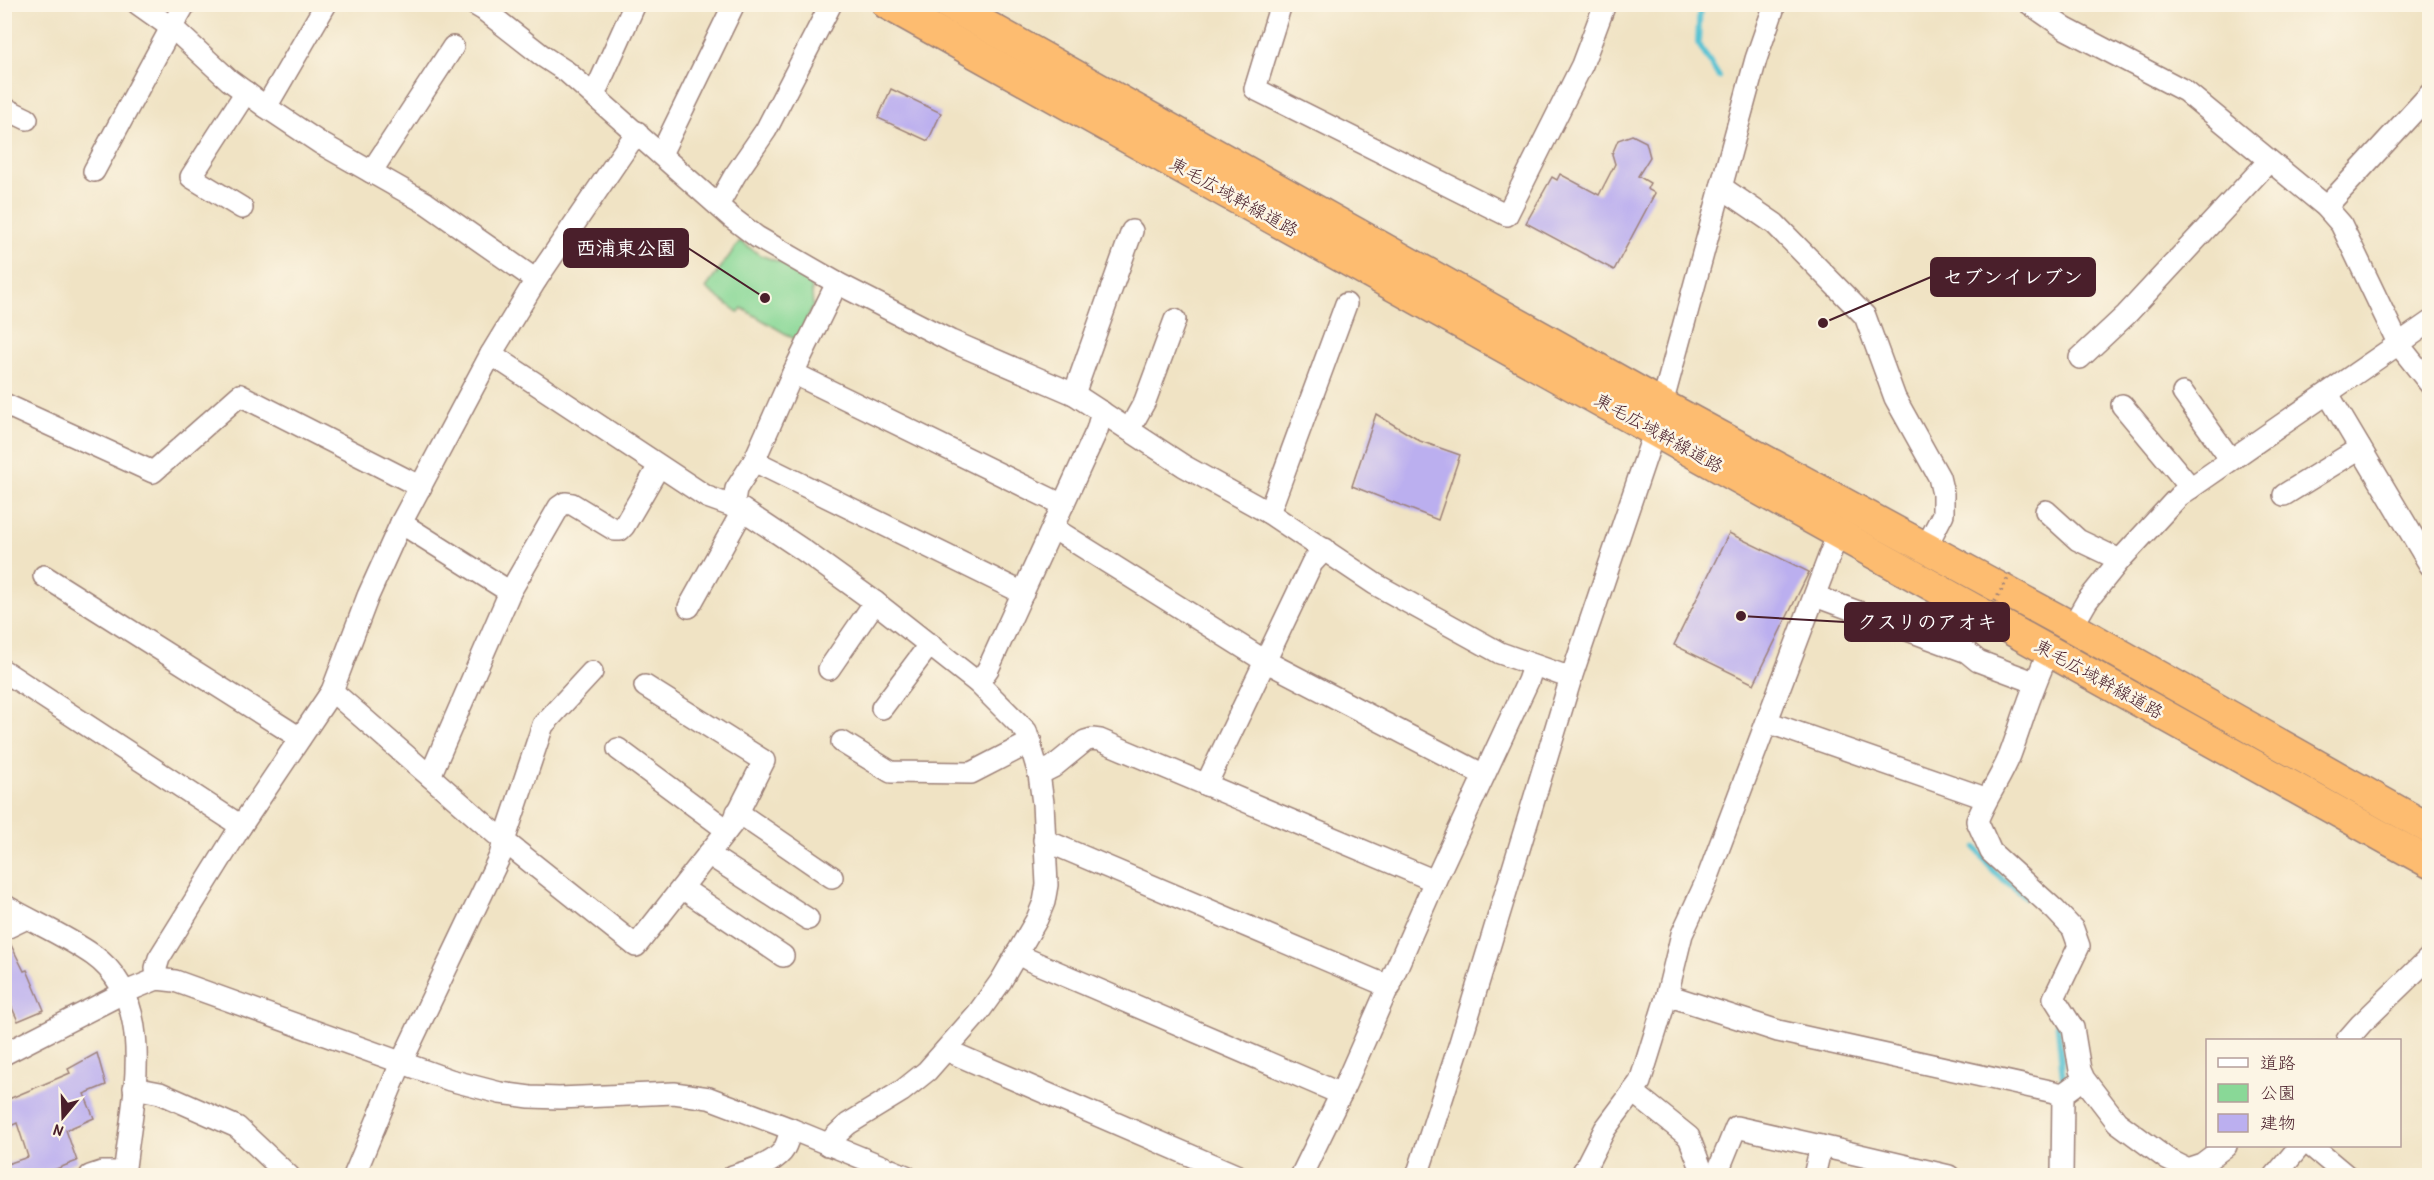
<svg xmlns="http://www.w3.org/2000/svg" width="2434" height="1180" font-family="'Patrick Hand','Klee One',sans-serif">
	<rect width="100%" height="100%" fill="#fcf5e5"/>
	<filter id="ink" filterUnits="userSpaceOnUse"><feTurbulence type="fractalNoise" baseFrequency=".0167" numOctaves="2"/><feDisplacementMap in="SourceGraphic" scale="12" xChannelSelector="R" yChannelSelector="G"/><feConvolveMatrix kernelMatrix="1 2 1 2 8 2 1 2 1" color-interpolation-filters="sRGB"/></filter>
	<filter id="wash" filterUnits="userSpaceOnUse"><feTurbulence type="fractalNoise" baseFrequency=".008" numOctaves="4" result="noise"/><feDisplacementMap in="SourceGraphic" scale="24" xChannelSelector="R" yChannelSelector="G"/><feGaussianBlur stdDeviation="1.35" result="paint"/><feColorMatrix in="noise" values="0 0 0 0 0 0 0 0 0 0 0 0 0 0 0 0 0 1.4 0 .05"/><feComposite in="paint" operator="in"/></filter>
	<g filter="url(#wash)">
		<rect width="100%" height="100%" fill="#f0e3c4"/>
		<polygon fill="#89d897" stroke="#6a7c61" stroke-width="1.5" points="740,241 760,255 791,266 811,280 813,307 796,340 742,308 739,313 706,288"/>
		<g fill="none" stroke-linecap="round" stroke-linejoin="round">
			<g stroke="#58c2d3" stroke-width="6">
				<polyline points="1700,4 1698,43 1719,77"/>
				<polyline points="1752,191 1793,228"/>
				<polyline points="1976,848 1994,872 2026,897"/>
				<polyline points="2047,915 2068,946 2067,949"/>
				<polyline points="2057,1018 2064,1088"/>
			</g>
		</g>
		<g id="blocks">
			<g fill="#bbafef">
				<polygon points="891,89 941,113 928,141 878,118"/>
				<polygon points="1632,135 1646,142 1650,157 1638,176 1650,183 1647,189 1655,193 1614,270 1526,223 1552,177 1557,180 1560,174 1599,195 1615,164 1612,154 1618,140"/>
				<polygon points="1376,414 1420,441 1460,455 1438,520 1352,486"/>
				<polygon points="1729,533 1809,572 1754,684 1674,645"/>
				<polygon points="9,941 24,971 27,970 44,1010 18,1021 4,990 4,942"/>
				<polygon points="97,1053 106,1085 84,1094 94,1118 66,1130 77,1161 38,1176 4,1176 4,1165 28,1157 17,1123 4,1129 4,1101 70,1073 68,1069"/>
			</g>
		</g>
	</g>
	<g filter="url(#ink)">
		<use href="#blocks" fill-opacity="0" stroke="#9d8178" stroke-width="1.5"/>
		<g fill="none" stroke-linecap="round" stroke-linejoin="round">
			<g stroke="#9d8178" stroke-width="24">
				<g id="minor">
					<polyline points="138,4 176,31 229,80 266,107 320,143 426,203 536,280"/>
					<polyline points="474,4 484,10 544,57 567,72 732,218 757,237 837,283 951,341 1074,394 1184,466 1269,513 1375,584 1500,653 1571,678"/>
					<polyline points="1281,4 1255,89 1507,215 1582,65 1605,4"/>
					<polyline points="2030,4 2066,29 2185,91 2326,207 2341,224 2399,345 2430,384"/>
					<polyline points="594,95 635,4"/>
					<polyline points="266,107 326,4"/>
					<polyline points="4,108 27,119"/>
					<polyline points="661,154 734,4"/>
					<polyline points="94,171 171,28 185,4"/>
					<polyline points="371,172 453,47"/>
					<polyline points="1721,187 1775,224 1865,316 1895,398 1939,477 1943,494 1943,514 1926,547"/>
					<polyline points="718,205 735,175 766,130 831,4"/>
					<polyline points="2326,207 2430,94"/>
					<polyline points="242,208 191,177 246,92"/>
					<polyline points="491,354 707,497 743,510 803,550 875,602 978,683 1026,731 1039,774 1043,803 1047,885 1044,902 1037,919 1001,981 978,1013 927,1071 902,1091 848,1124 835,1136 828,1145"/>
					<polyline points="2080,358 2126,315 2269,161"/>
					<polyline points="793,373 1063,505"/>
					<polyline points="2183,393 2231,460"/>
					<polyline points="1074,394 1132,231"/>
					<polyline points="2328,394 2430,565"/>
					<polyline points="4,404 153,472 240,395 421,487"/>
					<polyline points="2122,405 2191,488"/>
					<polyline points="1129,430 1145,401 1175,320"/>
					<polyline points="754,461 1023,593"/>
					<polyline points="2284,495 2360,448"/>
					<polyline points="733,507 736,489 754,461 793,373 837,283"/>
					<polyline points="2046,511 2078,540 2120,560"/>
					<polyline points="1269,513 1346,304"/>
					<polyline points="401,523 510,592 559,507 565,503 572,504 615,530 620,530 624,526 659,466"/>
					<polyline points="1053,528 1265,661 1484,775"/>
					<polyline points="44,576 300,738"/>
					<polyline points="1815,596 1967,652 1978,661 2034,682"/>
					<polyline points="689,607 743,510"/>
					<polyline points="2072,627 2087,601 2120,560 2179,496 2430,322"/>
					<path d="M2049 652C2032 686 2023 720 2010 755 2001 778 1986 797 1977 821L1991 852 2055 910 2073 929 2079 946 2054 998 2073 1028 2080 1070 2084 1079 2117 1122 2167 1159 2187 1169 2202 1164 2226 1146"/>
					<polyline points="829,669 875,602"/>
					<polyline points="4,671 241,826"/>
					<polyline points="592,672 543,725 504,841 636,946 732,824 764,761 645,686"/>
					<polyline points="978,683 988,669 1097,430 1102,412"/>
					<polyline points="332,691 504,841 500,856 401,1063 354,1176"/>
					<polyline points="882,708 930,644"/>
					<polyline points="1767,722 1985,798"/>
					<polyline points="842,742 891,772 971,773 1031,742"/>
					<polyline points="618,749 727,830"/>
					<polyline points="1039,774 1053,767 1085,741 1092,739 1100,740 1435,881"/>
					<polyline points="430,776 510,592"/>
					<polyline points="1206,785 1312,563 1325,549"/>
					<polyline points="737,812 832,877"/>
					<polyline points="1044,840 1390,987"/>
					<polyline points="708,854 808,919"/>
					<polyline points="682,888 783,956"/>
					<path d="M4 905C33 922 66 936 93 955 160 1002 131 1107 124 1176"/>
					<polyline points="4,929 27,918"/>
					<polyline points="1017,953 1029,960 1341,1094"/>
					<polyline points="157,979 156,968 159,958 241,826 332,691 368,596 401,523 491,354 536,280 637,132"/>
					<polyline points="1667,995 1778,1031 2063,1094"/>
					<polyline points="2347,1040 2361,1024 2430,957"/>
					<polyline points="946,1050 1238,1176"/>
					<polyline points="4,1054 123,993 157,979 175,981 450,1080 500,1093 530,1097 559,1098 674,1093 709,1098 791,1129 906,1176"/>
					<polyline points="134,1088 160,1093 237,1127 289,1176"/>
					<polyline points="1633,1092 1689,1137 1704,1176"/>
					<polyline points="1821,1146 1949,1176"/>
					<polyline points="2311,1146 2347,1176"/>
					<polyline points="90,1176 102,1172 124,1172"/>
					<path d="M733 1176C748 1171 771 1165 782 1152 787 1146 789 1136 791 1129"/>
					<polyline points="1301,1176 1341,1094 1435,881 1528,681 1533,666"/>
					<polyline points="1417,1176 1459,1046 1571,678 1655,430 1756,59 1775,4"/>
					<polyline points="1581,1176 1605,1129 1640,1082 1667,995 1682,934 1706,882 1838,533"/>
					<polyline points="1716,1176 1736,1127 1821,1146 1814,1176"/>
					<polyline points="2062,1176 2063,1094 2074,1086"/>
					<polyline points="2275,1176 2300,1146"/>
				</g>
			</g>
			<g stroke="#9d8178" stroke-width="33">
				<g id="highway">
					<polyline points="887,4 2430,863"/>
					<polyline points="948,4 1663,405 2072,627 2430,829"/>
				</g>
			</g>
			<use href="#minor" stroke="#fff" stroke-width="21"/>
			<use href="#highway" stroke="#fdbc70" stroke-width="30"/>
			<polyline stroke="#9d8178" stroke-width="4" stroke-dasharray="1.5 4.5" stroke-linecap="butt" points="1981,628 2010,574"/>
		</g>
	</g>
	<g text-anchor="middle" stroke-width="5" stroke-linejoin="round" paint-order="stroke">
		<g font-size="18" fill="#4a1f2b" stroke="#fcf5e5">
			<text transform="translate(1234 197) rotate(29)" y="6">東毛広域幹線道路</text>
			<text transform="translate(1659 433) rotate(29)" y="6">東毛広域幹線道路</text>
			<text transform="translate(2099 679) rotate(29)" y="6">東毛広域幹線道路</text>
		</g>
	</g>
	<path fill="none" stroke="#4a1f2b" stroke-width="2" d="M765 298L688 248M1823 323L1931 277M1741 616L1845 622"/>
	<g fill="#4a1f2b" stroke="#fcf5e5" stroke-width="2">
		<circle cx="765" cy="298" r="6"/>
		<circle cx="1823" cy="323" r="6"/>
		<circle cx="1741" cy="616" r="6"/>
	</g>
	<g fill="#4a1f2b" stroke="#4a1f2b" stroke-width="2">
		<rect x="564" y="229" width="124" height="38" rx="6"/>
		<rect x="1931" y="258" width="164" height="38" rx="6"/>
		<rect x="1845" y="603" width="164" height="38" rx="6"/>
	</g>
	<g font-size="20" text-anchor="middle" font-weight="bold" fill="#fff">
		<text x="626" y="255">西浦東公園</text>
		<text x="2013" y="284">セブンイレブン</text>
		<text x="1927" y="629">クスリのアオキ</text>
	</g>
	<rect width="2434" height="1180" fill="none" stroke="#fcf5e5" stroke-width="24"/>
	<rect x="2206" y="1039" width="195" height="108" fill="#fcf5e5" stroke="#b59f9b" stroke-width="1.5"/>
	<rect x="2218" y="1058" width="30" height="9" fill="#ffffff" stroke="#b59f9b" stroke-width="1.5"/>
	<text x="2260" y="1069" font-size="18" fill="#4a1f2b">道路</text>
	<rect x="2218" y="1084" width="30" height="18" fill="#89d897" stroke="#b59f9b" stroke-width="1.5"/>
	<text x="2260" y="1099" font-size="18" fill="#4a1f2b">公園</text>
	<rect x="2218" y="1114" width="30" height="18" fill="#bbafef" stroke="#b59f9b" stroke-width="1.5"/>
	<text x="2260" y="1129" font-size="18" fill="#4a1f2b">建物</text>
	<g transform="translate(63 1117) rotate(199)" stroke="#fcf5e5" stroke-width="4.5" paint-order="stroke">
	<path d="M0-4.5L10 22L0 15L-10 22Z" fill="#4a1f2b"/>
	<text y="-9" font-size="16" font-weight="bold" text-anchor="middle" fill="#4a1f2b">N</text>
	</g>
</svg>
